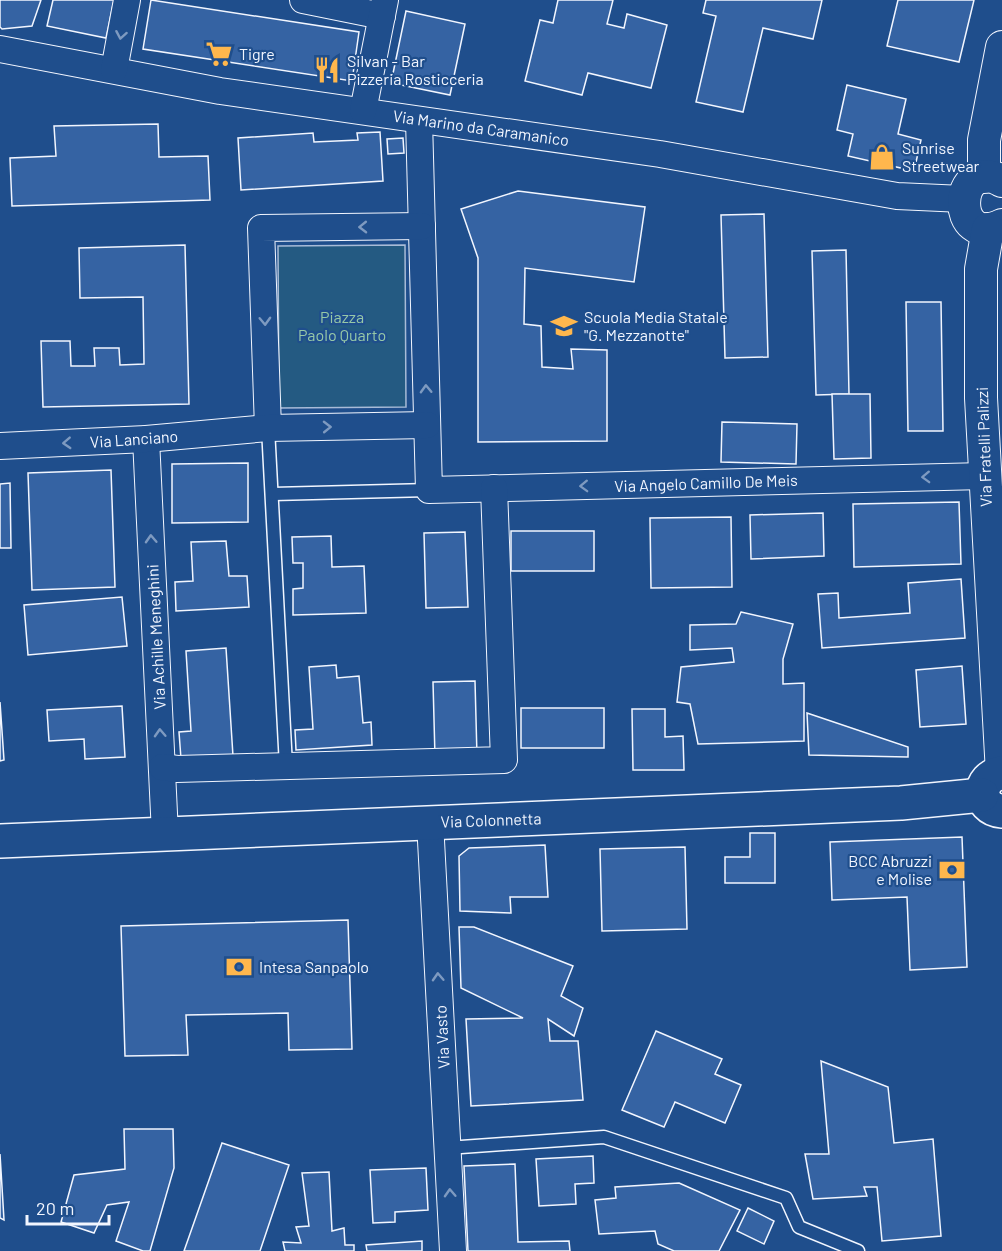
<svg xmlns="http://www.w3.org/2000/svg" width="1002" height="1251" font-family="Barlow,sans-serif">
	<rect width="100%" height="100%" fill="#1f4e8c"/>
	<polygon fill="#245a82" stroke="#a8bbd7" stroke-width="1.5" points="405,245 406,407 279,408 278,246"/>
	<g fill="#3563a3" stroke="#f2f6ff" stroke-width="1.5">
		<polygon points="0,0 41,0 32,26 2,29 0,27"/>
		<polygon points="53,0 114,0 106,38 47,26"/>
		<polygon points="151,0 359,32 352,81 143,49"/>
		<polygon points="558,0 613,0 607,24 624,28 627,14 667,25 651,88 588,73 582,95 525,81 540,20 553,23"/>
		<polygon points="706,0 822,0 813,39 763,28 743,112 696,102 716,16 703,13"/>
		<polygon points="898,0 974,0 959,62 887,46"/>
		<polygon points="406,11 465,24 450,95 391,83"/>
		<polygon points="847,85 906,99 898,134 921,140 914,171 848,156 853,134 837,130"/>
		<polygon points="158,124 159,157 208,156 210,200 12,206 10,158 56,156 54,126"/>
		<polygon points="380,132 383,181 241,190 238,138 313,133 314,142 358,140 357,133"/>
		<polygon points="403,138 404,153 388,154 387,139"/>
		<polygon points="518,191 645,207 634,282 525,268 524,324 541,326 542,367 573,369 571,349 607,350 607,441 478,442 478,258 461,209"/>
		<polygon points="764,214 768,357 725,358 721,215"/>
		<polygon points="185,245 189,404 43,407 41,341 70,341 71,366 95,366 94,348 119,348 120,365 144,364 143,297 80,298 79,248"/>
		<polygon points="846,250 849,394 816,395 812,251"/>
		<polygon points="906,302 941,302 943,431 908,431"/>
		<polygon points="832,394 870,394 871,458 834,459"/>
		<polygon points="722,422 797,424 796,464 721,462"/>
		<polygon points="248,463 248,522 172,523 172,464"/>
		<polygon points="111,470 115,587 32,590 28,473"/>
		<polygon points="10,483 11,548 0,548 0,484"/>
		<polygon points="959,502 961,564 854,567 853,504"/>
		<polygon points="823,513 824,556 751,559 750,515"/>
		<polygon points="731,517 732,587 651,588 650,518"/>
		<rect x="511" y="531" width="83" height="40"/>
		<polygon points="465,532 468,607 426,608 424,533"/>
		<polygon points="331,536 332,567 364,566 366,613 293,615 293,589 303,588 303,563 293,563 292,537"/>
		<polygon points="226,541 229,576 247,576 249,607 176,611 175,582 193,581 191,542"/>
		<polygon points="961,579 965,638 822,648 818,594 838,593 839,618 910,613 908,583"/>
		<polygon points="122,597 127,646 28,655 24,605"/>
		<polygon points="741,612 793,624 783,659 783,684 804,683 804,741 698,744 690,704 677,702 681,667 734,662 732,648 690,650 690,625 736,624"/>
		<polygon points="226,648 233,756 181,759 179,732 191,731 186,651"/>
		<polygon points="336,665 337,678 359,676 363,723 371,722 372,745 296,750 295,730 313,729 309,667"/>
		<polygon points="962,666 966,724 920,727 916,670"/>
		<polygon points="475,681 477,756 435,757 433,682"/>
		<polygon points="0,702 4,760 0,761"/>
		<polygon points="122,706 125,757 85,759 84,739 49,741 47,710"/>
		<rect x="521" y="708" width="83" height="40"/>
		<polygon points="632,709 665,709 665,737 683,736 684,770 633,770"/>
		<polygon points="807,713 908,747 908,757 809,755"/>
		<polygon points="750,833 775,833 775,883 725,883 725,857 750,857"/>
		<polygon points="962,837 967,967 910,970 907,897 832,900 830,842"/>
		<polygon points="545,845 548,897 510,897 511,913 460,911 459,856 469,848"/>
		<polygon points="685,847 687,929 602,931 600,849"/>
		<polygon points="348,920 352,1049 289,1050 288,1013 186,1015 188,1055 125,1056 121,926"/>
		<polygon points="459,927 474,927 573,966 561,996 583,1008 574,1036 548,1019 550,1041 578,1041 583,1100 471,1106 466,1019 523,1018 461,988"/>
		<polygon points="656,1031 722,1059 715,1074 741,1085 725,1123 675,1102 664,1127 622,1110"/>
		<polygon points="821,1061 888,1087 894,1143 933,1139 941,1236 882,1241 877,1187 864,1187 867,1196 813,1199 805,1154 829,1154"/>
		<polygon points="124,1129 173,1129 174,1168 150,1251 143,1251 116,1241 129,1202 107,1205 94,1233 61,1222 74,1175 125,1169"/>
		<polygon points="222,1143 289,1165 260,1251 184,1251"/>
		<polygon points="0,1154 4,1220 0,1218"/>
		<polygon points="593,1156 594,1183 575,1184 576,1204 539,1206 536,1159"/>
		<polygon points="515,1164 518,1242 569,1241 570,1251 468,1251 464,1166"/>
		<polygon points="426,1168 428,1210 395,1212 395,1222 373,1223 370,1170"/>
		<polygon points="329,1172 332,1231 344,1228 345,1245 354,1245 354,1251 285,1251 283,1242 301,1243 296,1227 309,1226 302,1173"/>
		<polygon points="679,1183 740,1210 719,1251 674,1251 658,1244 655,1231 599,1234 595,1200 616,1198 615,1187"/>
		<polygon points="748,1208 774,1221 764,1244 737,1231"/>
		<polygon points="422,1241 422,1251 367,1251 366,1245"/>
	</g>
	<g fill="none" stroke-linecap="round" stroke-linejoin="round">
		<g stroke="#f2f6ff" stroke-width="15">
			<g id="service">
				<polyline points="268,428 286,766"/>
				<polyline points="273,494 429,490"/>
				<polyline points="447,1148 604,1137 786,1198 799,1227 858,1251"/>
			</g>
		</g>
		<g stroke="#f2f6ff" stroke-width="28">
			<g id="minor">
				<polyline points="303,0 382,16"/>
				<polyline points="0,49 220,91 660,154 897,196 963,199"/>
				<polyline points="114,70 127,0"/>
				<polyline points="363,111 385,0"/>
				<polyline points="419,120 429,490 984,476"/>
				<polyline points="268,428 261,228 422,226"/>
				<polyline points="146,439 165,834"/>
				<polyline points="0,446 146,439 268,428 427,425"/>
				<polyline points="162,767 177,769 504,760 494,488"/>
				<polyline points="430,822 453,1251"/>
			</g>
		</g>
		<g stroke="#f2f6ff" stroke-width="34">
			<g id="tertiary">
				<polyline points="984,177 984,140 1002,47"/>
				<path d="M1002 181C953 154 950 250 1002 225"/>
				<polyline points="988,229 981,269 981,398 1002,773"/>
			</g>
		</g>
		<g stroke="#f2f6ff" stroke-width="36">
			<g id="secondary">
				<path d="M1002 773C977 776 976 809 1002 811"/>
				<polyline points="0,841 901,803 982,795"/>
			</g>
		</g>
		<use href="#service" stroke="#1f4e8c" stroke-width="12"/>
		<use href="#minor" stroke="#1f4e8c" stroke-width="26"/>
		<use href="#tertiary" stroke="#1f4e8c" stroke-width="32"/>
		<use href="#secondary" stroke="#1f4e8c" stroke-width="33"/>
	</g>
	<defs><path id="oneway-chevron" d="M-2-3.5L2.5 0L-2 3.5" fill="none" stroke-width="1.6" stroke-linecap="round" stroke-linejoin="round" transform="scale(1.5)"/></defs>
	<g stroke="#7e9ac0">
		<use href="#oneway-chevron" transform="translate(121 35) rotate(100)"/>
		<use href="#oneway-chevron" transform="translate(363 227) rotate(179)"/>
		<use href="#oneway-chevron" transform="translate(265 321) rotate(88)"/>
		<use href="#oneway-chevron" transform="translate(426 389) rotate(-92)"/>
		<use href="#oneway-chevron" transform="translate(327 427) rotate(-1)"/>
		<use href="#oneway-chevron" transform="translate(67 443) rotate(177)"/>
		<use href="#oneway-chevron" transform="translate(926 477) rotate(178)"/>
		<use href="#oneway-chevron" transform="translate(584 486) rotate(178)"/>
		<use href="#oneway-chevron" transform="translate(151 539) rotate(-93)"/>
		<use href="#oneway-chevron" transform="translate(160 733) rotate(-93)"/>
		<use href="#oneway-chevron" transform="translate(438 977) rotate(-93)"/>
		<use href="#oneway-chevron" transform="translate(450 1193) rotate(-93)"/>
	</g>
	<defs>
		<g id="supermarket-bare" transform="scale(2.07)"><path d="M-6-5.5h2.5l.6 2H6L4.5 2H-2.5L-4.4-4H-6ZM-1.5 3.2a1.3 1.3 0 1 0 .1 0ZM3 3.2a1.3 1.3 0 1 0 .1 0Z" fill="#ffb74d" stroke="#1f4e8c" stroke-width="2.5" paint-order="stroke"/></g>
		<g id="restaurant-bare" transform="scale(2.07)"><path d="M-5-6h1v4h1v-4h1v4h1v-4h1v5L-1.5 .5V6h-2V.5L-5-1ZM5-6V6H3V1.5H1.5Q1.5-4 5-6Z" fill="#ffb74d" stroke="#1f4e8c" stroke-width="2.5" paint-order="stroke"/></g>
		<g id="shop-bare" transform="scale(2.07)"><path d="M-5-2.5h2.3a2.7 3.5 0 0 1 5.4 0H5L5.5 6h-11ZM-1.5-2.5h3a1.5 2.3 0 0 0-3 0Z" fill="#ffb74d" stroke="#1f4e8c" stroke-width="2.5" paint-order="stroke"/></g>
		<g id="school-bare" transform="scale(2.07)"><path d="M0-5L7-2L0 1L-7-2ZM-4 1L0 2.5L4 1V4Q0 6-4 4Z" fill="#ffb74d" stroke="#1f4e8c" stroke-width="2.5" paint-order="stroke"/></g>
		<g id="bank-bare" transform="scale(2.07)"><path d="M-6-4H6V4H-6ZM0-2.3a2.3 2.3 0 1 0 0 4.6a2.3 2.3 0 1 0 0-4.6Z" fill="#ffb74d" stroke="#1f4e8c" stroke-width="2.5" paint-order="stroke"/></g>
	</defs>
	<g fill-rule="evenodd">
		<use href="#supermarket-bare" x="219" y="54"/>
		<use href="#restaurant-bare" x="327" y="70"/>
		<use href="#shop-bare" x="882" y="157"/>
		<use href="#school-bare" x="564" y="326"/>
		<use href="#bank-bare" x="952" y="870"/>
		<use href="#bank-bare" x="239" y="967"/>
	</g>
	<g text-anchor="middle" stroke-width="4.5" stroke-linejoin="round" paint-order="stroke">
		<g font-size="16" fill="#f2f6ff" stroke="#1f4e8c" text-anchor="start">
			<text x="239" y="60">Tigre</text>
			<text x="347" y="67">Silvan - Bar<tspan x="347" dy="18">Pizzeria Rosticceria</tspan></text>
			<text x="902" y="154">Sunrise<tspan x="902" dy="18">Streetwear</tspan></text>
			<text x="584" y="323">Scuola Media Statale<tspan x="584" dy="18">"G. Mezzanotte"</tspan></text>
			<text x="932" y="867" text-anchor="end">BCC Abruzzi<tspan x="932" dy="18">e Molise</tspan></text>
			<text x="259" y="973">Intesa Sanpaolo</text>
		</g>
		<g font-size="16" fill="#f2f6ff" stroke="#1f4e8c">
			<text transform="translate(481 128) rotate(8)" y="6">Via Marino da Caramanico</text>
			<text transform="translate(134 439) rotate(-4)" y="6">Via Lanciano</text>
			<text transform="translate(984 447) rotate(-92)" y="6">Via Fratelli Palizzi</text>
			<text transform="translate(706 483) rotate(-2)" y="6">Via Angelo Camillo De Meis</text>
			<text transform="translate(156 637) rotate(-93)" y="6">Via Achille Meneghini</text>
			<text transform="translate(491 820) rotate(-2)" y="6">Via Colonnetta</text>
			<text transform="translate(442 1037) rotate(-93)" y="6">Via Vasto</text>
		</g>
		<g font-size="16" fill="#97c8a6" stroke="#1f4e8c">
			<text x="342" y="323">Piazza<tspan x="342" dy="18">Paolo Quarto</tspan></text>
		</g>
	</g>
	<path d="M27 1215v9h82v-9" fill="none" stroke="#f2f6ff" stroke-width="3"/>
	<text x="36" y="1215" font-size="18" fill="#f2f6ff" stroke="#1f4e8c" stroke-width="4.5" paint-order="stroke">20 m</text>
</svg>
